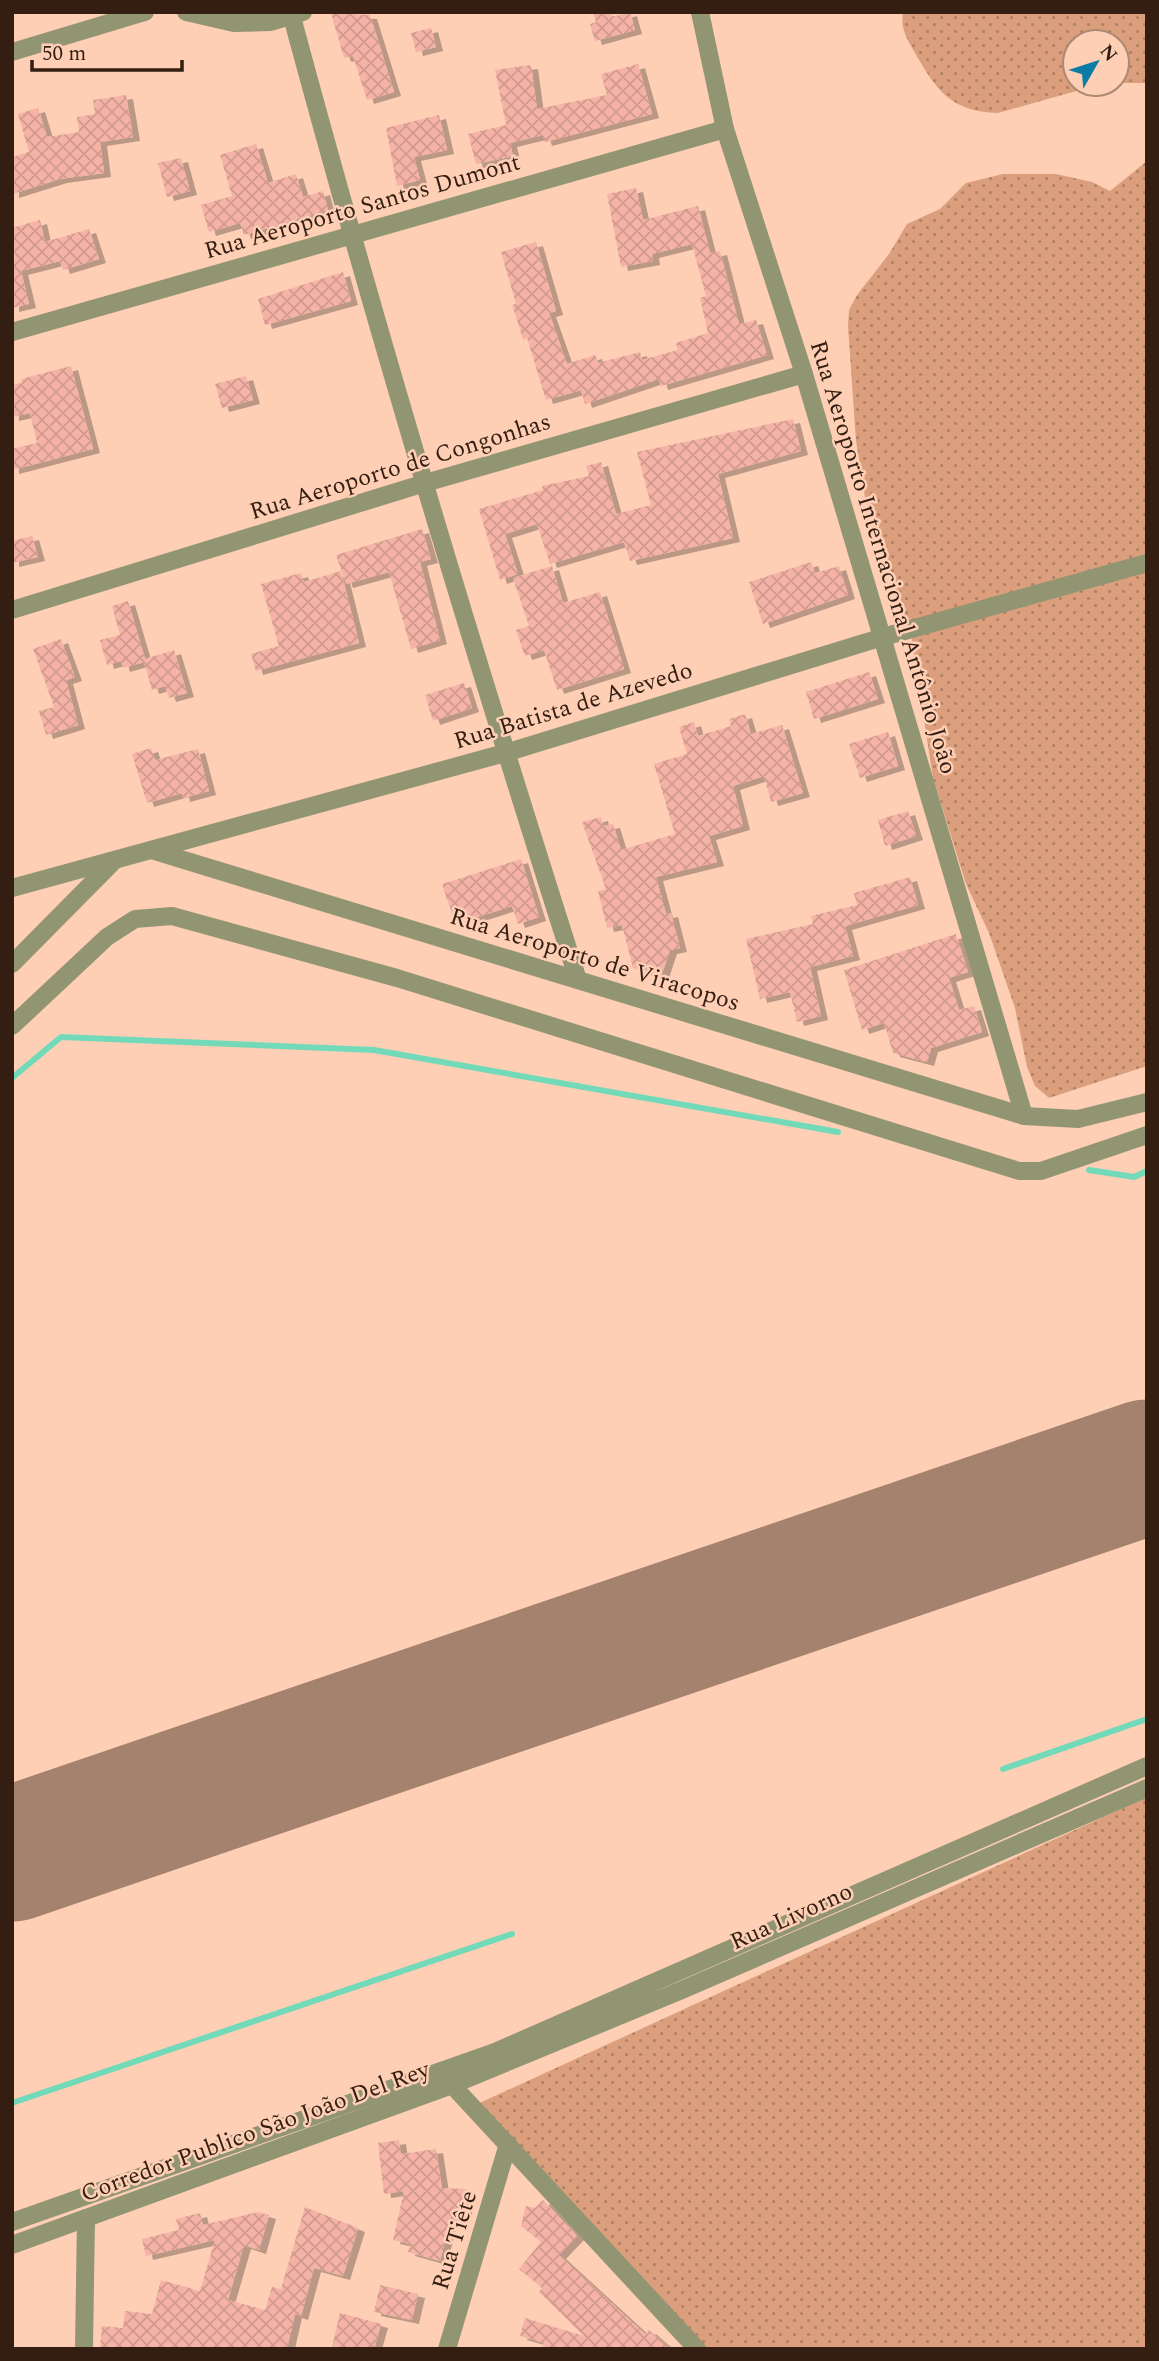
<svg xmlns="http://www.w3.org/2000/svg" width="1159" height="2361" font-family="Spectral,serif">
	<defs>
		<pattern id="grass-dots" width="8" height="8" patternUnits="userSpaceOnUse" patternTransform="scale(1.75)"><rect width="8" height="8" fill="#db9f7d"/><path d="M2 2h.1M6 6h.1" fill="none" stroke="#b28165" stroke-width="1.8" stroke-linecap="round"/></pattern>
		<pattern id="building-cross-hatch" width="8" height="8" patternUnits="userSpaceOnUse" patternTransform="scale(1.75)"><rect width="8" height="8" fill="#f5b3a7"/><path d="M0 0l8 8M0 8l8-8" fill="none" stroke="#d29a8f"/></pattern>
		<filter id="shadow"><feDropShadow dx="7" dy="4" stdDeviation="0" flood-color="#0004"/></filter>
	</defs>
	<rect width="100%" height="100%" fill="#fecfb5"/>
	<g fill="url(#grass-dots)">
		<path d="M903 12H1147V83H1117V42H1075V84H1101L998 113C950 111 937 91 915 53 907 39 900 28 903 12Z"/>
		<polygon points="1147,161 1147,1066 1049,1098 1035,1086 1027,1067 1015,1008 989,933 966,884 933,778 911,635 865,497 856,441 848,326 849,310 857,295 889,254 907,224 940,209 966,183 1003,174 1056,174 1092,182 1110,191"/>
		<polygon points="1147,1797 1147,2349 697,2349 475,2105"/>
	</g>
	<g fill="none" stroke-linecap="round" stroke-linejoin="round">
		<g stroke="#72dab9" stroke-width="6">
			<polyline points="12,1078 61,1037 374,1050 838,1132"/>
			<polyline points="1089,1170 1134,1177 1147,1171"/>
			<polyline points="1003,1769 1147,1719"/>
			<polyline points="12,2103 512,1934"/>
		</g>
		<polyline stroke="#a5826e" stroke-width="135" points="12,1854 1147,1467"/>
	</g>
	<g fill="url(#building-cross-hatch)" filter="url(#shadow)">
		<polygon points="593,12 611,12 612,17 630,12 635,30 595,41 590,24 596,22"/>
		<polygon points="331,13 370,15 394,92 367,100 353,56 344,58"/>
		<polygon points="431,28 436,47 416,52 411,33"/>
		<polygon points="638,64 652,114 545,142 543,135 510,143 513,156 476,164 468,134 506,125 495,70 531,65 537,109 607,95 601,74"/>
		<polygon points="126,95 133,137 100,142 104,173 60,179 12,194 12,157 29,152 18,114 38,108 47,137 79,132 77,117 95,114 93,100"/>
		<polygon points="439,115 447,150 414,157 420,180 397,186 386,128"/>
		<polygon points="256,144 268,183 296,174 303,197 323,191 328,210 244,235 240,223 209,232 201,205 232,196 220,155"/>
		<polygon points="181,158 190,191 167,197 158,163"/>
		<polygon points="636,188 643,220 698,206 710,253 720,251 739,324 756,320 767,355 661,386 659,379 585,404 581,390 546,400 527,338 523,340 518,323 512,305 516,304 501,252 536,242 556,311 549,313 567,364 595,355 598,363 640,352 642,360 678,350 676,343 708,333 700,298 706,296 692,244 652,254 653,261 621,267 607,194"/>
		<polygon points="40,220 45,242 89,229 99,259 63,270 60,261 21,271 29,304 12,308 12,260 15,259 12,228"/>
		<polygon points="343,272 351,301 265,325 258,299"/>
		<polygon points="71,366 93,449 12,470 12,449 37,443 30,413 12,417 12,385 22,383 21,379"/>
		<polygon points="246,376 253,400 222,408 215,384"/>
		<polygon points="793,419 801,451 718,474 733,538 630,561 624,542 550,564 537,524 505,534 518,574 500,580 479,509 543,490 542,486 589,476 586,466 601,462 616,514 651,505 637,452"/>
		<polygon points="422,529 431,559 420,562 440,640 411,649 389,572 346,584 336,555"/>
		<polygon points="32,536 38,557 12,563 12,541"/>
		<polygon points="811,562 815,573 839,566 848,595 763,624 749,582"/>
		<polygon points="552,566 563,603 600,592 624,669 557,690 544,650 525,656 516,630 529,626 513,578"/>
		<polygon points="341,571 359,643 256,671 251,654 279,646 261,584 301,573 304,582"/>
		<polygon points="128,601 145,659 174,650 187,693 169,698 165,686 152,690 144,662 123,668 121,661 107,665 100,640 120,635 112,606"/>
		<polygon points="61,639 75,677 66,680 78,725 46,735 39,711 54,707 33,649"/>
		<polygon points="869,672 878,699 814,719 806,692"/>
		<polygon points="464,683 472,708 433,721 425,695"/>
		<polygon points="745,714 751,734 782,725 803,793 771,802 764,776 733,786 743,826 709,836 717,862 656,877 666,914 671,913 680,948 670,950 661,977 633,968 622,925 607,928 598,891 606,889 582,822 601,817 603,826 613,824 621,850 675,834 654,764 687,754 679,727 694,722 698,736 731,726 729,719"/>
		<polygon points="888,732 898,766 860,778 849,744"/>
		<polygon points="151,748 155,760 198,749 209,791 183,798 182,793 147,803 132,754"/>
		<polygon points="908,811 916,836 885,846 878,820"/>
		<polygon points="521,859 539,917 518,924 512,906 468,920 465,910 452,914 442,884"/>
		<polygon points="910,877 918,905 845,926 853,956 810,967 821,1016 797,1022 790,992 760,999 746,939 813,924 811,916 857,905 854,893"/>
		<polygon points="956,934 968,972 949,978 959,1010 974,1006 982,1032 931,1048 927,1062 893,1053 884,1023 862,1030 844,970"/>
		<polygon points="399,2140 401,2154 436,2149 442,2188 466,2189 465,2214 452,2213 440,2261 408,2252 410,2244 393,2240 404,2191 384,2194 378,2143"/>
		<polygon points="543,2200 577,2236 559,2255 645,2334 649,2330 671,2349 542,2349 544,2343 520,2336 525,2318 584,2336 539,2292 542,2288 519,2269 541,2242 521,2226 526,2206 535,2208"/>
		<polygon points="305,2207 358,2228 343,2276 314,2268 301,2316 295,2314 287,2349 100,2349 102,2326 123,2328 125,2311 152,2314 161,2280 200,2291 215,2240 146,2256 142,2239 179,2230 176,2219 200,2213 203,2225 258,2212 269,2215 259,2250 244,2245 228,2300 265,2310 272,2287 281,2289"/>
		<polygon points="380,2285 418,2294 412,2320 374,2312"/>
		<polygon points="340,2313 381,2324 374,2349 332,2347"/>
	</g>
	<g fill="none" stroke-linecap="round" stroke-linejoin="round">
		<g stroke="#929572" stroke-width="18">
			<polyline points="186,12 234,23 271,22 303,12"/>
			<polyline points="700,12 725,129 804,374 1024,1116"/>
			<path d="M292 17C379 340 476 661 578 980"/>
			<polyline points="12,52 145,12"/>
			<polyline points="12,332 725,129"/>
			<polyline points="12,610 425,483 804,374"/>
			<polyline points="151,850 1024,1116 1078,1119 1147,1102"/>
			<polyline points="12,888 505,753 883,637 1147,563"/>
			<polyline points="12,964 113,862"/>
			<polyline points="12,1026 107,937 135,919 172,916 397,978 1019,1171 1041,1171 1147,1135"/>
			<polyline points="452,2085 682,1990 1147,1788"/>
			<polyline points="12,2222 495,2052 1147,1766"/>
			<polyline points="12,2245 452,2085 697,2349"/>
			<polyline points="84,2349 86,2218"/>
			<polyline points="447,2349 508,2144"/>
		</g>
	</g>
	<g text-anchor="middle" stroke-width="5" stroke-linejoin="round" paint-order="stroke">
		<g font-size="24" fill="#331e11" stroke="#fecfb5">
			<text transform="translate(362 206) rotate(-16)" y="8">Rua Aeroporto Santos Dumont</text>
			<text transform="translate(400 466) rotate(-17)" y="8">Rua Aeroporto de Congonhas</text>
			<text transform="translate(884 557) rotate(73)" y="8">Rua Aeroporto Internacional Antônio João</text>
			<text transform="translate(573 705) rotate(-17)" y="8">Rua Batista de Azevedo</text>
			<text transform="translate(595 959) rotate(17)" y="8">Rua Aeroporto de Viracopos</text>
			<text transform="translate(791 1916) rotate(-24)" y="8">Rua Livorno</text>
			<text transform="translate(255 2131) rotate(-20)" y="8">Corredor Publico São João Del Rey</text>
			<text transform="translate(454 2240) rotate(-73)" y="8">Rua Tiête</text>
		</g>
	</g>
	<rect width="1159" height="2361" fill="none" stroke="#331e11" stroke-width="28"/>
	<g transform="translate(1096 63) rotate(51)"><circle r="33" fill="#fecfb5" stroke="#ad8873" stroke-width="2"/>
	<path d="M0-5L12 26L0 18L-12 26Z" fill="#0d7ca5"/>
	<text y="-10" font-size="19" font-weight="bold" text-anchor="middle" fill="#331e11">N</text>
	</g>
	<path d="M32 60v10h150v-10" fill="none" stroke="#331e11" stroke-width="3.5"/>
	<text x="42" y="60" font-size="21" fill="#331e11" stroke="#fecfb5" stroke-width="5" paint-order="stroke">50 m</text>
</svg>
